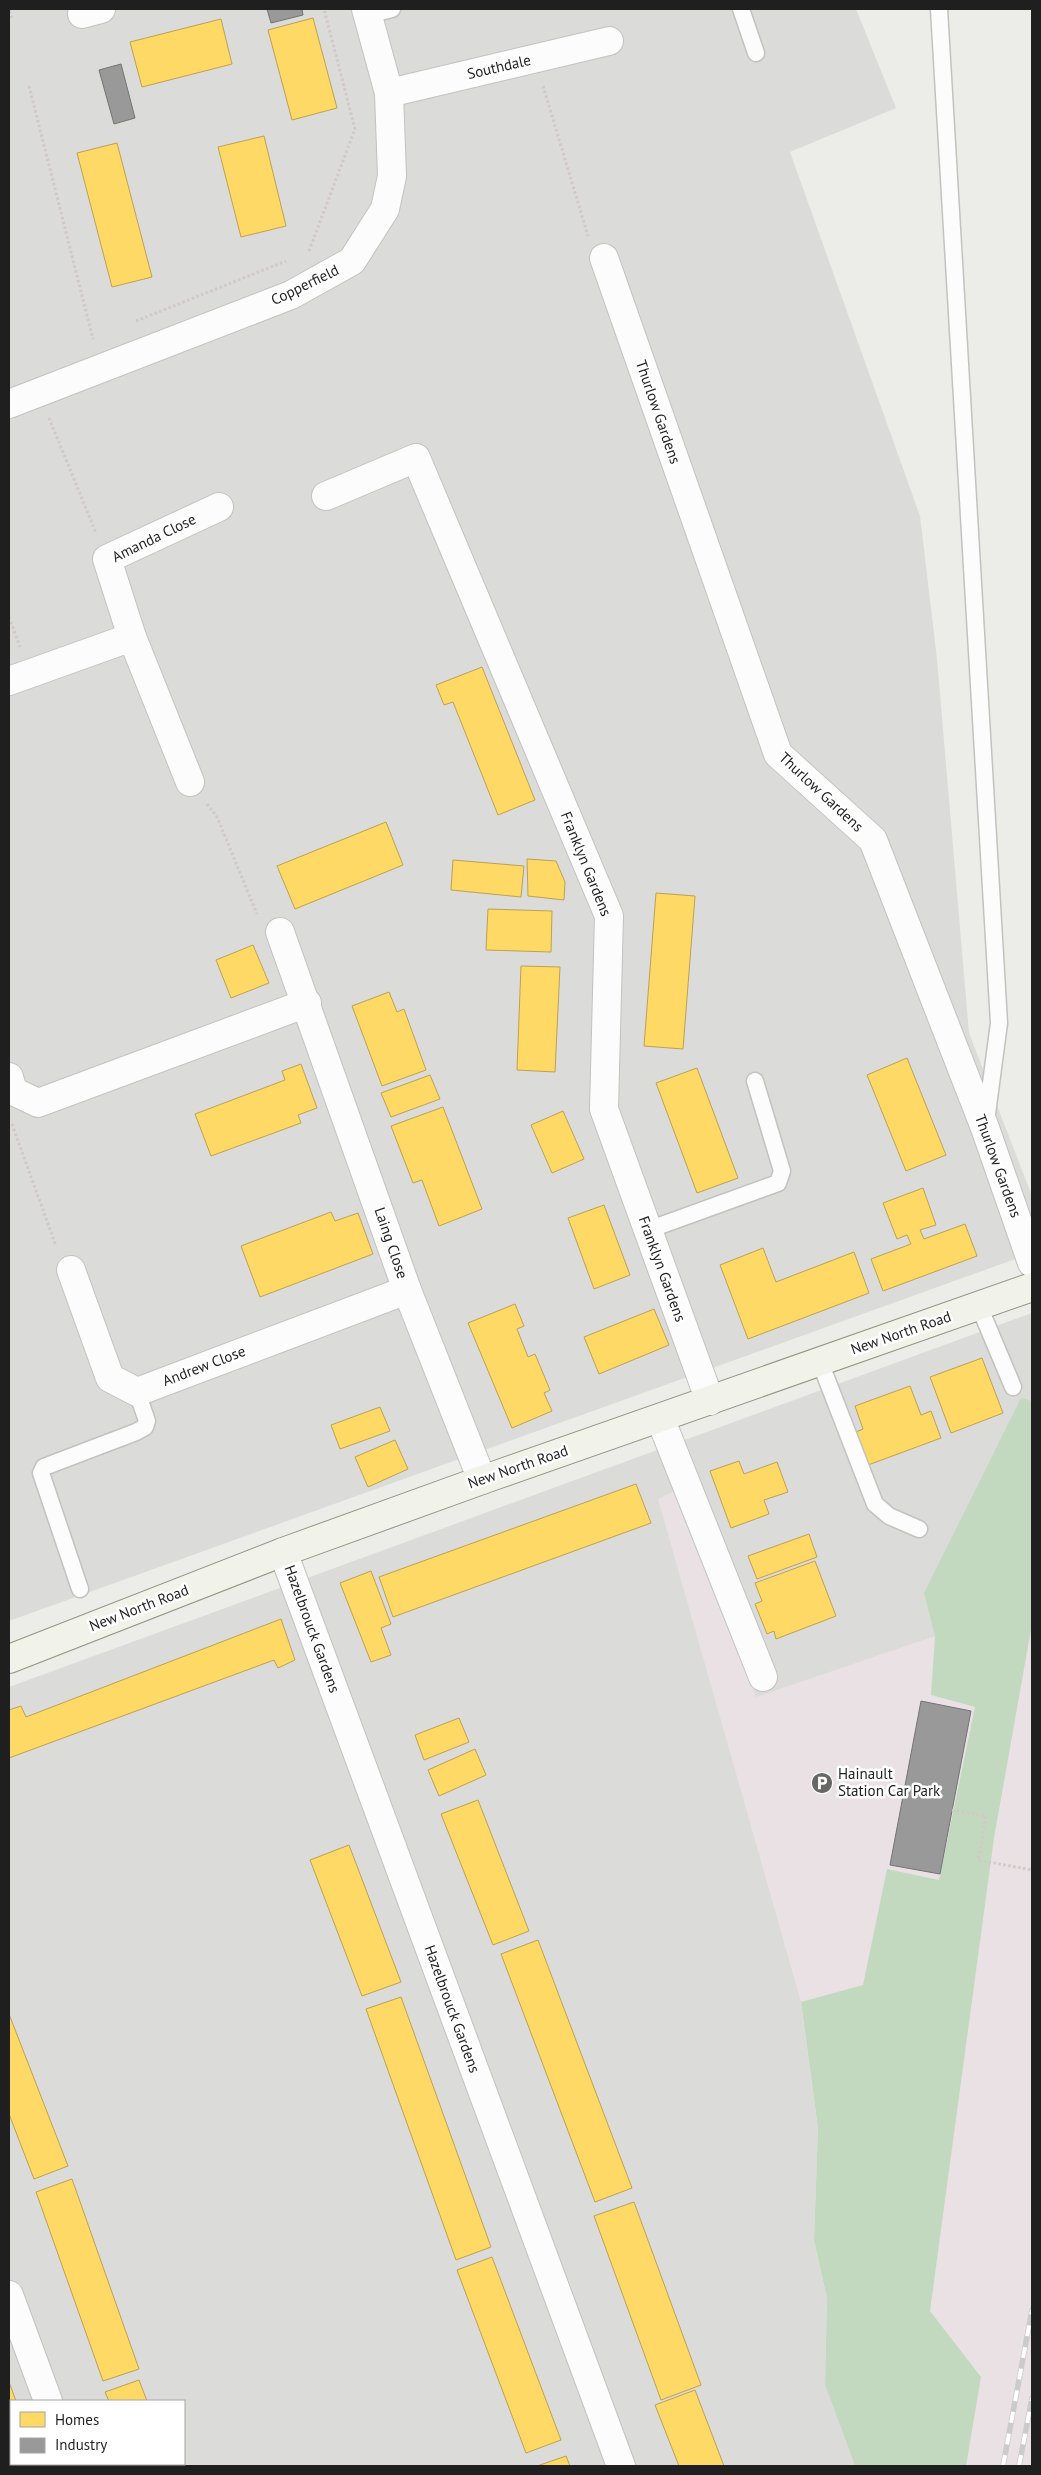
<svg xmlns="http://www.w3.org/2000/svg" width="1041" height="2475" font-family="'PT Sans',sans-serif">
	<rect width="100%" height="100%" fill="#ecece8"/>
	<g fill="#dbdbd9" fill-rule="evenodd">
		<polygon points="9,9 856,9 896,108 790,152 920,516 937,659 969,1033 1032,1196 1032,1253 9,1621"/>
		<path d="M1032 1313V1412L935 1636 801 2003 818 2128 814 2240 827 2298 825 2385 855 2466H9V1687ZM11 2401H184V2464H11Z"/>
	</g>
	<polygon fill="#e9e1e4" points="1032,1412 1032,2466 855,2466 825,2385 827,2298 814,2240 818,2128 801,2002 658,1499 685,1485 756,1697 935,1636 956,1551"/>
	<polygon fill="#c3d9bf" points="1021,1398 1032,1401 1032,1624 994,1838 930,2311 981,2377 966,2466 855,2466 825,2385 827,2298 814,2240 818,2128 801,2002 863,1985 887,1869 939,1880 975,1707 931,1695 935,1636 924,1593"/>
	<g fill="#ffd966" stroke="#bca151">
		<polygon points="313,18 337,108 292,120 268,30"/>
		<polygon points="221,19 232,64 142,87 130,42"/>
		<polygon points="264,136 286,226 241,237 218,147"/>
		<polygon points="117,143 152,277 112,287 77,153"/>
		<polygon points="482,667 535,800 498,815 453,702 444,705 436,685"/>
		<polygon points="386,822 403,865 295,909 277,866"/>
		<polygon points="527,859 556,861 565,882 564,900 528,896"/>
		<polygon points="453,860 524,866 521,897 451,890"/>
		<polygon points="656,893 695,896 683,1049 644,1046"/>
		<polygon points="488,909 552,911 551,952 486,950"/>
		<polygon points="253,945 269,983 231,998 216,960"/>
		<polygon points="521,966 560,967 555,1072 517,1070"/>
		<polygon points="389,992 397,1012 404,1009 426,1070 382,1086 352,1006"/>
		<polygon points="907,1058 946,1155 906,1171 867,1075"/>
		<polygon points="301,1064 317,1108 298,1115 301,1123 211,1156 195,1114 285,1080 282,1071"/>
		<polygon points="697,1068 738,1178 697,1193 656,1083"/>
		<polygon points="430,1075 440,1099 391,1117 381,1093"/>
		<polygon points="443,1107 482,1209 439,1226 422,1180 413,1183 391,1126"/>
		<polygon points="563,1111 584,1159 552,1173 531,1125"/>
		<polygon points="923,1188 936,1225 920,1230 924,1239 965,1224 977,1256 883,1291 871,1259 911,1244 907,1235 897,1239 883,1203"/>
		<polygon points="604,1205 630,1275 594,1289 568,1218"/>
		<polygon points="331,1212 335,1221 358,1213 373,1254 260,1297 241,1246"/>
		<polygon points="763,1248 776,1282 854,1252 869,1293 748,1339 720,1265"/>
		<polygon points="515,1304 524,1326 517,1329 528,1357 535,1354 550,1390 544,1393 552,1411 512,1428 468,1323"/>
		<polygon points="654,1309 669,1345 599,1374 584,1337"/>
		<polygon points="982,1358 1003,1413 951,1433 930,1377"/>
		<polygon points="910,1386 921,1415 931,1411 941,1438 868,1465 856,1432 863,1429 855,1406"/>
		<polygon points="380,1407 390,1431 340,1449 331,1425"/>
		<polygon points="395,1440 408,1469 368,1487 355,1457"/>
		<polygon points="739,1461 744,1474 777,1462 788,1492 764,1500 769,1514 731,1528 710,1471"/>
		<polygon points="636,1484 651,1523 393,1617 379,1577"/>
		<polygon points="809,1534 817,1557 757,1579 748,1556"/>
		<polygon points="815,1561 836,1616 776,1639 774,1631 767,1634 755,1604 762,1601 755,1583"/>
		<polygon points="371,1571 391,1624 381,1628 391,1655 371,1662 340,1583"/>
		<polygon points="281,1619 295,1660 278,1668 274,1660 9,1758 9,1710 21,1706 26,1717"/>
		<polygon points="459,1718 469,1742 424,1760 415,1735"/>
		<polygon points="475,1749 486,1775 439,1796 428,1770"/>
		<polygon points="478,1800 529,1931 493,1945 441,1814"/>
		<polygon points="349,1845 401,1982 362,1996 310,1860"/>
		<polygon points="538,1940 632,2188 595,2202 501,1954"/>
		<polygon points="401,1997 491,2247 456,2260 366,2009"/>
		<polygon points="9,2014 68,2166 34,2179 9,2114"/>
		<polygon points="72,2179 139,2369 103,2381 36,2192"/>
		<polygon points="634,2202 701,2385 661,2400 594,2216"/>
		<polygon points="492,2257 561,2440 526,2453 457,2270"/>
		<polygon points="139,2380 147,2401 109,2401 105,2392"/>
		<polygon points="9,2382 16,2401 11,2401 11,2464 40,2464 41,2466 9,2466"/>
		<polygon points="695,2390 724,2466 679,2466 655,2405"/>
		<polygon points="566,2456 570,2466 537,2466"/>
		<polygon points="131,2464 170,2464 171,2466 132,2466"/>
	</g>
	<g fill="#999" stroke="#747474">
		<polygon points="267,9 302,9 303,15 271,23"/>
		<polygon points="121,64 135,118 114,124 99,70"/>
		<polygon points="921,1701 971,1711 940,1874 890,1865"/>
	</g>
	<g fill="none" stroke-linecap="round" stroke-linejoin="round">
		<g stroke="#c2c2c0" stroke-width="19">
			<g id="lane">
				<polyline points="741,9 756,53"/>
				<polyline points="939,9 999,1023 986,1121"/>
				<polyline points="368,15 392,9"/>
				<polyline points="648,1230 778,1183 782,1171 755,1081"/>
				<polyline points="979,1306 1013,1387"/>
				<polyline points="820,1362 875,1504 889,1516 919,1529"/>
				<polyline points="80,1589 41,1473 44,1467 136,1432 145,1427 147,1421 137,1392"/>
			</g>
		</g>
		<g stroke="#c2c2c0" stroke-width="30">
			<g id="street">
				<polyline points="82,14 101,9"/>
				<polyline points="389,93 609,41"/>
				<polyline points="604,258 778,754 873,840 985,1128 1032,1263"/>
				<polyline points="9,404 291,295 352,261 385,209 392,176 389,93 366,9"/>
				<polyline points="326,496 416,458 609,916 604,1109 710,1401"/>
				<polyline points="9,681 132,637"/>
				<polyline points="190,782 132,637 107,559 219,507"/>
				<polyline points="280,932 407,1290 482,1480"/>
				<polyline points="9,1077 13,1091 38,1103 307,1003"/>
				<polyline points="71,1270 110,1378 137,1392 407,1290"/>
				<polyline points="660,1418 763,1677"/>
				<polyline points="283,1552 621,2466"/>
				<polyline points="9,2295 48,2401"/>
				<polyline points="71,2464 72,2466"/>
			</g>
		</g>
		<g stroke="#8f9581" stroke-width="30">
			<polyline id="secondary" points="9,1659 283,1552 482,1480 1032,1287"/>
		</g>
		<g stroke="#d1c9c5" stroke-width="3" stroke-dasharray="2.5 2.5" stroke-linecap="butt">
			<polyline points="9,11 12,19"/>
			<polyline points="29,86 93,339"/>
			<polyline points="543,86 588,236"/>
			<polyline points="309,251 355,129 324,9"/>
			<polyline points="136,321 286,261"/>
			<polyline points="49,418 96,533"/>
			<polyline points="9,617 20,647"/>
			<polyline points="207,804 217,817 257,914"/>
			<polyline points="12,1124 56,1246"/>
			<polyline points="952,1810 986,1816 978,1860 1032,1870"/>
		</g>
		<use href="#lane" stroke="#fcfcfc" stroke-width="16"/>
		<use href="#street" stroke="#fcfcfc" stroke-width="28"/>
		<use href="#secondary" stroke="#f1f3eb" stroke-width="28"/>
		<g stroke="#cbcbca" stroke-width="5.5">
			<g id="rail">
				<polyline points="1003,2466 1032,2310"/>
				<polyline points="1019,2466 1032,2398"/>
			</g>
		</g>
		<use href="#rail" stroke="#fff" stroke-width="4" stroke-dasharray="11" stroke-linecap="butt"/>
	</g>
	<defs>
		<g id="parking-disc" transform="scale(1.125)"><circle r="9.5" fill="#676765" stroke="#fff"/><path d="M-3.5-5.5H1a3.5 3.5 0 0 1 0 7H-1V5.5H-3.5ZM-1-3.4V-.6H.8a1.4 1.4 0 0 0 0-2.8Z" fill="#fff"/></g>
	</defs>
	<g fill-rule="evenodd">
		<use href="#parking-disc" x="822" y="1783"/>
	</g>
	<g text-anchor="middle" stroke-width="5" stroke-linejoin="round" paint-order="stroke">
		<g font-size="15" fill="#1f1f1f" stroke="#fff">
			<text transform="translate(499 67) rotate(-13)" y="5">Southdale</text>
			<text transform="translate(305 285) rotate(-26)" y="5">Copperfield</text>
			<text transform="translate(658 412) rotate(71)" y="5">Thurlow Gardens</text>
			<text transform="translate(154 538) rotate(-26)" y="5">Amanda Close</text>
			<text transform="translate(821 792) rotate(43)" y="5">Thurlow Gardens</text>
			<text transform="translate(586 864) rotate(68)" y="5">Franklyn Gardens</text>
			<text transform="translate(998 1166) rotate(70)" y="5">Thurlow Gardens</text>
			<text transform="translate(391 1243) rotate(71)" y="5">Laing Close</text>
			<text transform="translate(662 1269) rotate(70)" y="5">Franklyn Gardens</text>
			<text transform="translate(901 1333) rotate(-19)" y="5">New North Road</text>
			<text transform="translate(204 1366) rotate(-21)" y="5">Andrew Close</text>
			<text transform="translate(518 1467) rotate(-19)" y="5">New North Road</text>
			<text transform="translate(139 1608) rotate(-21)" y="5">New North Road</text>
			<text transform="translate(312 1629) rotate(70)" y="5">Hazelbrouck Gardens</text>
			<text transform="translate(452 2009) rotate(70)" y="5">Hazelbrouck Gardens</text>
		</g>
		<g font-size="15" fill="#1f1f1f" stroke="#fff" text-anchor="start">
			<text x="838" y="1779">Hainault<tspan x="838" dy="17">Station Car Park</tspan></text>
		</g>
	</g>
	<rect width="1041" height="2475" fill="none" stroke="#1f1f1f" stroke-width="20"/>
	<rect x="10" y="2400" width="175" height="65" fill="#ffffff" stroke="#a5a5a5"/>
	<rect x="20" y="2412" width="25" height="15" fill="#ffd966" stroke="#a5a5a5"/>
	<text x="55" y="2425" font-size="15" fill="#1f1f1f">Homes</text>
	<rect x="20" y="2438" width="25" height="15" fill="#999999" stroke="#a5a5a5"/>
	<text x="55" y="2450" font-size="15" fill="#1f1f1f">Industry</text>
</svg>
